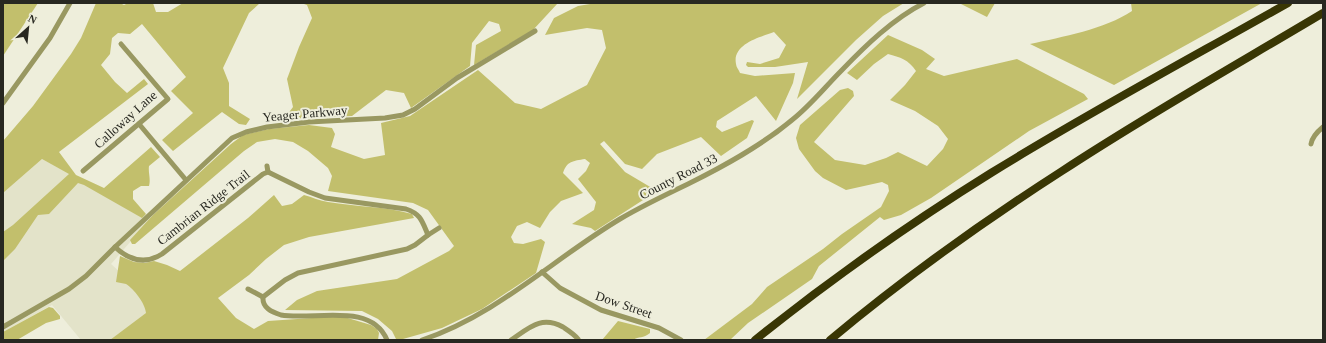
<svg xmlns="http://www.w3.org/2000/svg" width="1326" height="343" font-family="'Times New Roman',serif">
	<rect width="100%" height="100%" fill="#eeeedb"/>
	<polygon fill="#e3e3c9" points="42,159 151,218 111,264 157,306 115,340 81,340 52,305 3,332 3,193"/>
	<g fill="#c2bf6c">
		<polygon points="3,3 38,3 3,56"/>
		<path d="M96 3H120L124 5 128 3H153L156 12H168L183 3H260L249 13 223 68 229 83V106L250 119 246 125 239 124 222 112 173 151 162 140 193 113 171 91 186 77 142 24 130 34 118 33 112 38 110 54 101 65 115 82 127 93 144 79 148 84 59 152 76 175 104 188 151 147 160 157 149 166C148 173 151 179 149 186H141L133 191V199L146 214 142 218 84 185 78 183 49 214 38 215 15 249 3 261V232L13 225 69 174 42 159 3 193V141L33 106 71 54 81 38Z"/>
		<polygon points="301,3 558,3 533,30 474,65 476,45 501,31 499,24 489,21 472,43 470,66 411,108 404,93 386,90 352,116 284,119 293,107 287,79 299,47 312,18 307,5"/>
		<path d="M596 3H904L883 16 856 40 797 99 808 62 775 67H748L746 65 747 62 760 64 779 58 786 45 774 32C760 37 732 44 736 64 736 67 739 70 740 73L755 76 795 73 793 83 776 121 756 96 717 121 716 127 722 132 752 120 754 121 747 138 721 156 701 137 657 154 642 169 625 164 604 141 600 144 625 172 657 191 595 231 591 228 572 224 594 210 596 202 578 179 586 171 590 163 585 159C573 161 567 161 563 173L583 193 561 201 550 212 540 228 527 222 517 226 511 237 514 243 523 244 541 239 545 242 536 273 482 309 442 328 403 339H396L392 331 378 319 362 311 285 310 297 300 317 291 397 279 449 251 454 246 428 210 413 203 328 191 332 176 328 168 308 151 293 142 275 139 257 142 244 151 135 244H132L130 240 153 215 231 144 243 135 269 129 309 125 332 128 335 134 331 147 364 159 385 155 381 123 410 116 478 70 515 103 541 109 587 85 606 48 602 30 587 28 545 35 554 18 578 6Z"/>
		<polygon points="959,3 995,3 987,17"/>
		<path d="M1131 3H1262L1114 85 1030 44C1062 37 1105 29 1132 11Z"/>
		<path d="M888 35 922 50 935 59 926 69 944 76 1017 59 1084 94 1088 99 1029 131 931 198 901 215 884 220 880 217 819 266 812 279 748 323 730 340H704L752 304 767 287 823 249 842 234 881 207 889 191 888 185 882 182 846 190 823 178 815 171 799 149 796 138 800 125 840 90 848 88 853 91 854 96 814 142 835 160 865 165 886 158 898 152 927 166 943 149 948 139 938 126 915 111 890 100 905 85 916 71C909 60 900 57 888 54L874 64 857 80 847 73Z"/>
		<path d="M274 195 282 206 292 204 304 195C312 197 320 201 328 202 356 207 385 206 412 214L414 218 309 237 284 245 266 259 249 275 218 298 236 318 254 329 268 321 341 316 371 325 377 329 379 333 378 340H110L146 313C145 303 134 289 126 284 123 283 119 283 116 282L120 256 134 262 145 263 154 261 167 265 180 271 248 218Z"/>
		<polygon points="49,307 53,308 60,316 60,319 46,323 17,340 3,340 3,332"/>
		<path d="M618 321 650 329V333C643 339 639 336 633 340H602Z"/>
	</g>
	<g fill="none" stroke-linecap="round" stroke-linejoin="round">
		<g stroke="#999861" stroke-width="5">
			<polyline points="3,103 50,38 70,3"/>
			<polyline points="139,124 186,180"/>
			<path d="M1311 144C1312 137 1317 132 1323 127"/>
			<polyline points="267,166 268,172"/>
			<polyline points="83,171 168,99 121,44"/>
			<polyline points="428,235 439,228"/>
			<path d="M115 247C129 260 145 265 162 254L263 174 268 172 309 192 325 198 406 209C421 214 422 221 428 235L415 245 407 249 298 273 285 280 263 297 248 289"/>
			<polyline points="542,272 560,288 601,310 659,328 681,340"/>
			<path d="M263 297C262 308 272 312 281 315 313 321 371 301 387 340"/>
			<polyline points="3,327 69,289 86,276 115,247 232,138 246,132 267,127 309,122 385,118 403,115 415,109 457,78 535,31"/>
			<path d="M422 340C497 315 553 259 620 219 642 206 665 195 688 184 724 166 761 146 792 120 810 106 825 87 842 70 866 45 893 19 924 3"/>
			<path d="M511 340C529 328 541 315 563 327 569 331 574 334 578 339"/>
		</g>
		<g stroke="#393604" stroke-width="8">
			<path d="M755 340C830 280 909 224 991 173 1088 113 1189 59 1288 3"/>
			<path d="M830 340C903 279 981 223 1062 171 1147 115 1236 65 1323 13"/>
		</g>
	</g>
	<g text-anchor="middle" stroke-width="4" stroke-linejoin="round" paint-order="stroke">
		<g font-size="13" fill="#282821" stroke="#eeeedb">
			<text transform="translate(305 113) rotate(-5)" y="5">Yeager Parkway</text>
			<text transform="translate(125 119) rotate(-42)" y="5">Calloway Lane</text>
			<text transform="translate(678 176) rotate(-27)" y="5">County Road 33</text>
			<text transform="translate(203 207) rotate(-38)" y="5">Cambrian Ridge Trail</text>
			<text transform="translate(624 304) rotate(19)" y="5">Dow Street</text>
		</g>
	</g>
	<rect width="1326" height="343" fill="none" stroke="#282821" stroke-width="8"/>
	<g transform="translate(28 28) rotate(27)" stroke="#eeeedb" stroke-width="3" paint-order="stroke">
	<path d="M0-3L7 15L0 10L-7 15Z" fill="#282821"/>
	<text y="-6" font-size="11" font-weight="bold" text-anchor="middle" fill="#282821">N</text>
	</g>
</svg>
